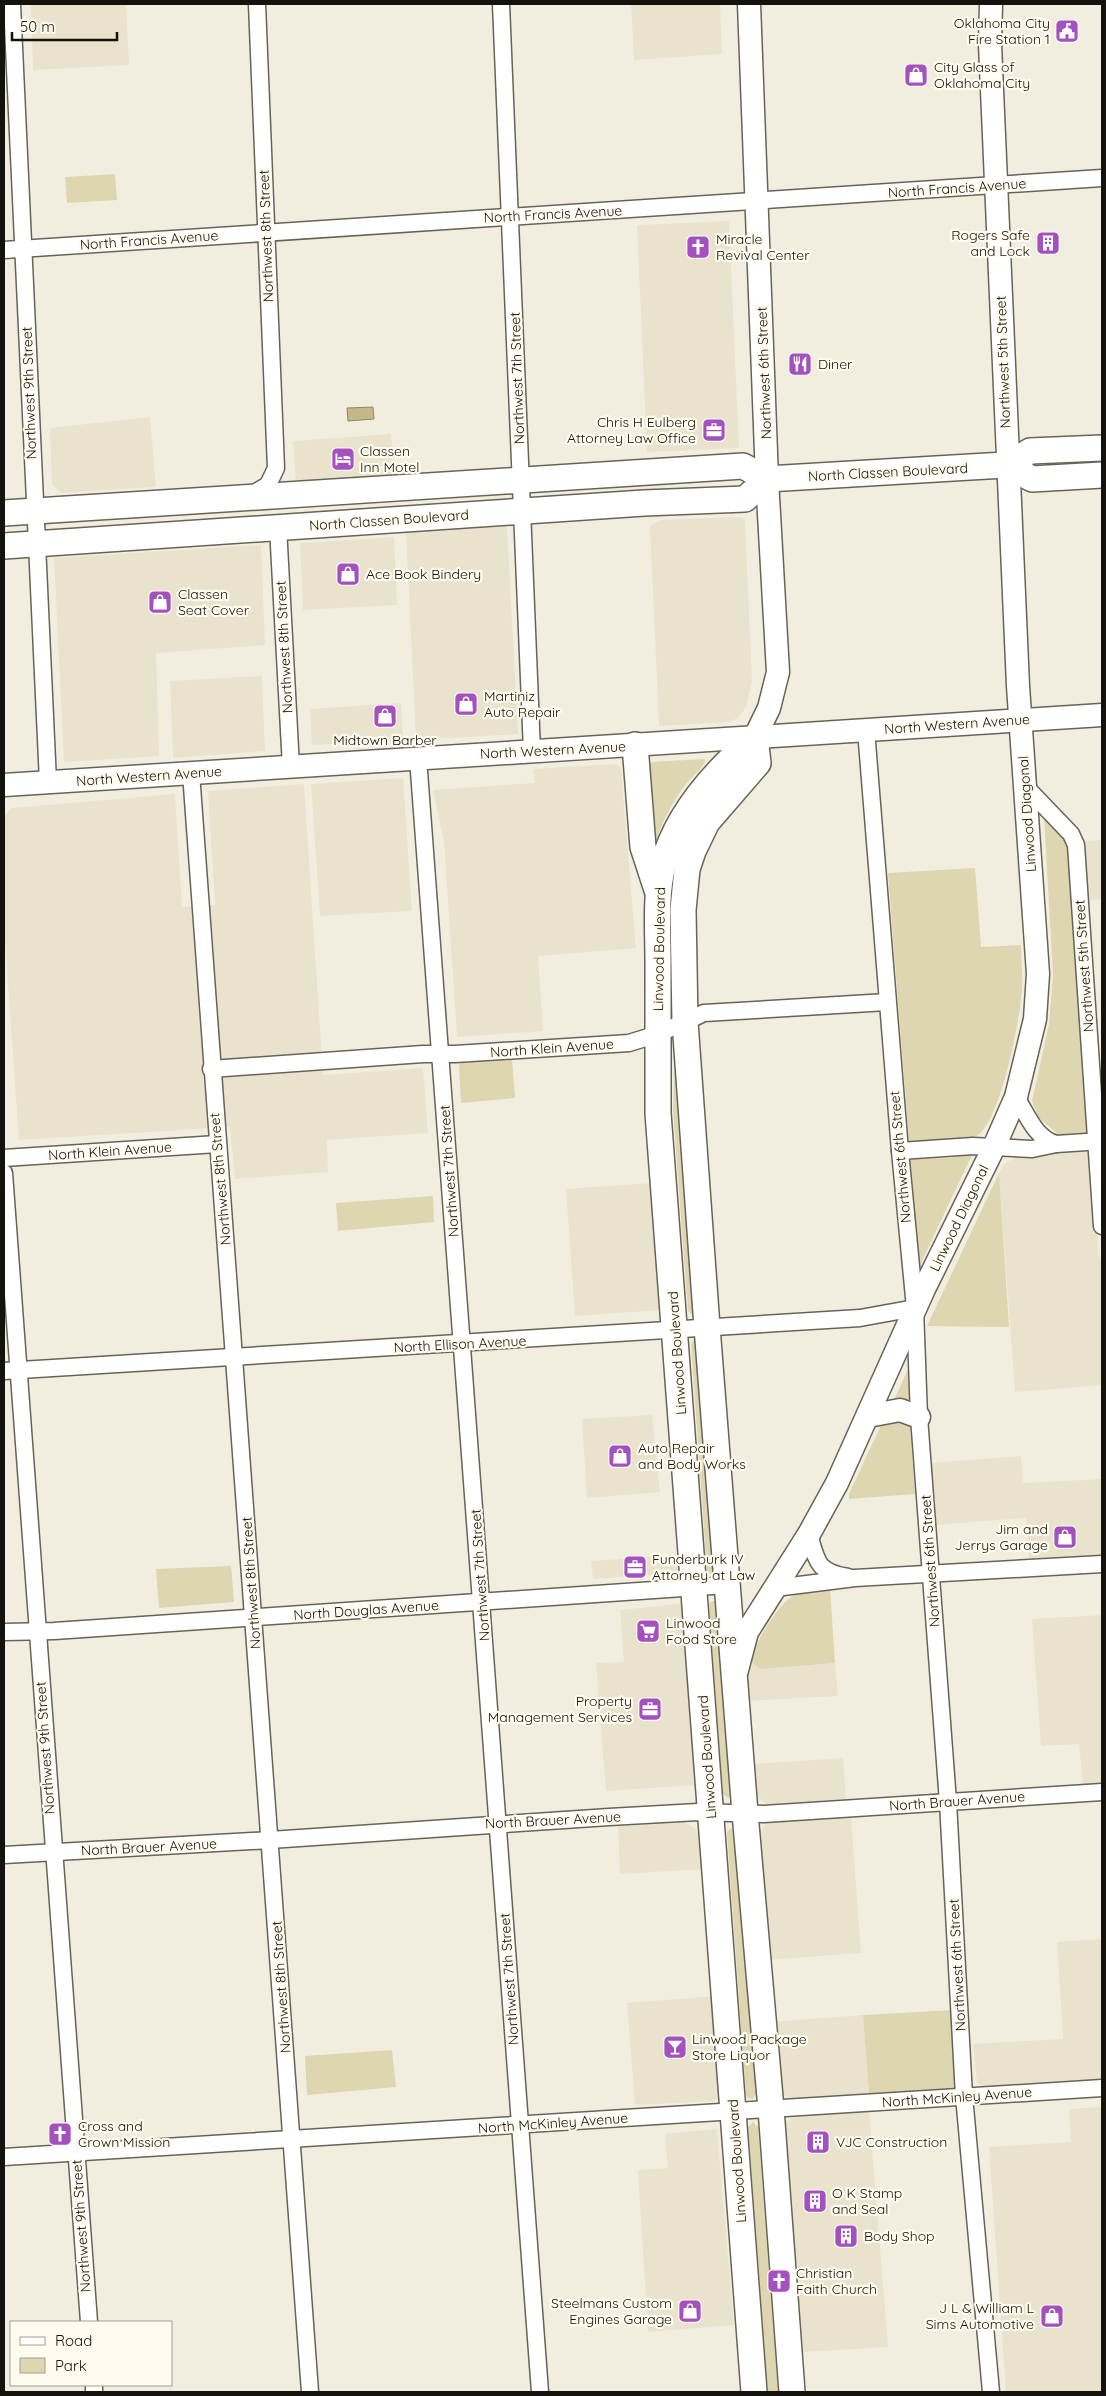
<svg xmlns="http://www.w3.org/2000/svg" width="1106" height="2396" font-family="Quicksand,sans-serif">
	<rect width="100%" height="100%" fill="#f2eedf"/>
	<g fill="#e9e3cd">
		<polygon points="31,4 126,4 129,65 33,70"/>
		<polygon points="631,4 720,4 722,54 634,60"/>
		<polygon points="729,221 739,448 647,452 637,225"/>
		<polygon points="150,417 156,487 62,493 52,485 50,428"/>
		<polygon points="391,434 393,477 296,484 293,441"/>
		<polygon points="740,517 745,520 752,681 746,708 738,718 729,722 659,726 650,526 661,520"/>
		<polygon points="507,526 518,734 416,740 406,531"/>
		<polygon points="394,537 397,605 303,610 300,543"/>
		<polygon points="261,545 265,645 156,653 159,756 64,762 54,558"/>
		<polygon points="262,676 265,751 173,758 170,681"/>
		<polygon points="401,703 403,740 312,745 310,709"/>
		<polygon points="617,764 621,768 636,948 538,956 543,1031 457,1037 444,842 433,790 535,783 533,769"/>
		<polygon points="403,778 412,911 320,916 311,784"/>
		<polygon points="304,784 323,1075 423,1068 428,1133 327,1140 328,1172 235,1179 230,1127 19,1140 4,929 4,817 11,808 175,794 182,907 215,905 208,791"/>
		<polygon points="1102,840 1102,899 1086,901 1082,841"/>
		<polygon points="1081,1150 1089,1153 1092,1158 1099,1257 1102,1257 1102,1385 1015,1392 999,1173 1004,1164 1016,1157 1028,1154"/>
		<polygon points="652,1183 661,1310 575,1316 566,1189"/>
		<polygon points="652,1415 660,1492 587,1498 582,1419"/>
		<polygon points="1021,1456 1023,1483 1102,1479 1102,1555 1029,1559 1026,1518 935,1525 930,1463"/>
		<polygon points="677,1555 678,1573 593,1579 591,1561"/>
		<polygon points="686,1603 697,1785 606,1791 596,1663 624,1662 620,1610"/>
		<polygon points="1102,1615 1102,1784 1083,1785 1079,1744 1041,1746 1032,1619"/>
		<polygon points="748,1660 762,1669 835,1663 838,1696 748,1701 746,1670"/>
		<polygon points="843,1758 846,1801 774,1805 764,1803 757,1796 753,1764"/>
		<polygon points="851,1817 861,1953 767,1960 758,1838 760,1831 766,1824 773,1822"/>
		<polygon points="683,1821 702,1834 704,1869 620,1874 618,1826"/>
		<polygon points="1102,1939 1102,2080 986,2087 977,2083 973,2044 1063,2039 1057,1942"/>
		<polygon points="716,1996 724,2091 714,2101 635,2105 627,2003"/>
		<polygon points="863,2015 869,2094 798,2100 782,2095 772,2022"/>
		<polygon points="1102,2107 1102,2392 1006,2392 989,2147 1071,2142 1069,2109"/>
		<polygon points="869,2110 888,2347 803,2352 783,2125 793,2117"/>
		<polygon points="717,2129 734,2325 648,2332 638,2170 668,2168 665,2134"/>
	</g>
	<g fill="#ded5b1">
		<polygon points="115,174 117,200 67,203 65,177"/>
		<path d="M705 759C706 767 692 776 687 783 671 803 661 825 653 848L646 767 652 762Z"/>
		<polygon points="1044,817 1067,838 1088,1132 1084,1134 1059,1135 1038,1117 1032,1101 1049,1024 1053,975"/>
		<path d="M975 868 981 947 1021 945C1021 959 1023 974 1022 988 1021 1015 1000 1129 974 1137 961 1141 924 1140 909 1141L888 873Z"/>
		<polygon points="675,1041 694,1316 688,1311 673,1110"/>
		<polygon points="512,1059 515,1098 461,1103 459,1063"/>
		<polygon points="966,1153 973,1153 919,1267 908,1162 913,1159 950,1158"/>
		<polygon points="999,1173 1009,1327 927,1326"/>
		<polygon points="433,1196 434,1222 338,1231 336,1203"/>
		<polygon points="695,1338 698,1338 714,1576 712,1576 707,1571 691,1344"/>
		<polygon points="910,1365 912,1365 908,1403 893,1402"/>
		<polygon points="889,1417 908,1423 910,1426 915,1494 849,1499 849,1494 881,1425"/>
		<polygon points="231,1566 234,1602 159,1608 156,1569"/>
		<path d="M830 1589 835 1663 761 1669 748 1660C758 1642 777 1603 795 1595 806 1590 819 1590 830 1589Z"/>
		<polygon points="716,1600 734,1795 728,1798 723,1794 709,1603"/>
		<polygon points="731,1828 737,1833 756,2094 752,2099 747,2097 746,2094 727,1832"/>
		<polygon points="955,2010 958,2089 869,2094 863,2015"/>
		<polygon points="392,2050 396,2087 307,2095 305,2056"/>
		<polygon points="753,2122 758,2127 778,2392 768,2392 748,2127"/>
	</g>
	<polygon fill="#c4b889" stroke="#8f8664" points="373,407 374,419 348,421 347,408"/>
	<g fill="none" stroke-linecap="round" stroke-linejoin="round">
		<g stroke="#676457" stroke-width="19">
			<g id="minor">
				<polyline points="12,4 48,782"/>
				<polyline points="501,4 532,751"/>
				<polyline points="4,250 1102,178"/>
				<polyline points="251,495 268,485 276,468 257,4"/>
				<polyline points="278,527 291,767"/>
				<polyline points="866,730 900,1151 915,1308 919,1417 948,1802 964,2096 991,2392"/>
				<polyline points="418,758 540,2392"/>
				<path d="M191 773C229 1313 272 1852 310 2392"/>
				<polyline points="1025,786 1071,834 1076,845 1102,1226"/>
				<polyline points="211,1069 423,1054 455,1054 629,1043 658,1034 704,1013 887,1002"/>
				<path d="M1016 1097C1027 1114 1035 1138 1056 1144"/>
				<polyline points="900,1151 973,1146 1032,1149 1056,1144 1102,1141"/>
				<polyline points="4,1158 217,1144"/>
				<polyline points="4,1173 89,2322"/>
				<polyline points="4,1371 860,1318 915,1308"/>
				<path d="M809 1534C817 1562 817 1572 848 1577"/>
				<polyline points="775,1588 855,1578 1102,1564"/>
				<polyline points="4,1632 54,1631 727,1585"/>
				<polyline points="4,1855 270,1840 609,1817 698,1812 764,1814 1102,1792"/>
				<polyline points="4,2157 1102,2088"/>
				<polyline points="94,2385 94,2392"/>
			</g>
		</g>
		<g stroke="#676457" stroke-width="25">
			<g id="secondary">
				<polyline points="749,4 767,479 778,672 769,708 755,737"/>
				<polyline points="4,785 1102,715"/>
				<polyline points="868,1416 900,1410 919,1417"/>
				<polyline points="737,1670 747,1632 809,1534 837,1483 924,1289 994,1147 1016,1097 1035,1019 1038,974 1018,686 990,44 991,4"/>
			</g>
		</g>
		<g stroke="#676457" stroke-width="28">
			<g id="primary">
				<polyline points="1008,465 1032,479 1102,475"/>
				<polyline points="4,513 743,466 767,479 987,466 1008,465 1030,451 1102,448"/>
				<polyline points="4,546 644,503 745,499 767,479"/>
				<polyline points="755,737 758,763 707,822 693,851 687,869 683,910 685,1022 707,1327 745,1813 771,2109 792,2392"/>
				<polyline points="635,745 643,847 657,890"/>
				<path d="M754 2392 658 1113C658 1062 658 1011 658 960 658 929 655 896 663 865 676 814 715 771 755 737"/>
			</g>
		</g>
		<use href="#minor" stroke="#fff" stroke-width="16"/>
		<use href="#secondary" stroke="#fff" stroke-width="22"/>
		<use href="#primary" stroke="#fff" stroke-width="25"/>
	</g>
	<defs>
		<g id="civic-square" transform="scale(1.25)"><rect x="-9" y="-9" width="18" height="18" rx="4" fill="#a451c0" stroke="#fffcef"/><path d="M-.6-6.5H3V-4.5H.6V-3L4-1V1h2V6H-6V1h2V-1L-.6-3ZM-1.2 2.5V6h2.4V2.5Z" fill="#fff"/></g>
		<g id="shop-square" transform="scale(1.25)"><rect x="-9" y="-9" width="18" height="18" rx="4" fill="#a451c0" stroke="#fffcef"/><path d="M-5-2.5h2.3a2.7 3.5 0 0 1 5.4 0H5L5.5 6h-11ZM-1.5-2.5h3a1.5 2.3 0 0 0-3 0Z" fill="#fff"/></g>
		<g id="building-square" transform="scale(1.25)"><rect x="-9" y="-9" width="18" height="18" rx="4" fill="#a451c0" stroke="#fffcef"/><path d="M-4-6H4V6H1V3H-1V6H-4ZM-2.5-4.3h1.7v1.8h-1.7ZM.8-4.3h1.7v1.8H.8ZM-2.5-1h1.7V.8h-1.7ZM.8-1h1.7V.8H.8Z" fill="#fff"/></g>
		<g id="church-square" transform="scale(1.25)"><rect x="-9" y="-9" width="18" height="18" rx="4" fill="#a451c0" stroke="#fffcef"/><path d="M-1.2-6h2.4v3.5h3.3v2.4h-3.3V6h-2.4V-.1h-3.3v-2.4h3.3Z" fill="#fff"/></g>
		<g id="restaurant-square" transform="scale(1.25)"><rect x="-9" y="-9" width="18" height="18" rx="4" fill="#a451c0" stroke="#fffcef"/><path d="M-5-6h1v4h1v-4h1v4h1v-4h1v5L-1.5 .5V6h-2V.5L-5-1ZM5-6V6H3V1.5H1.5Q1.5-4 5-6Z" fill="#fff"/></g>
		<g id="office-square" transform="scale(1.25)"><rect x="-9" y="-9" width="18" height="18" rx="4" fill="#a451c0" stroke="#fffcef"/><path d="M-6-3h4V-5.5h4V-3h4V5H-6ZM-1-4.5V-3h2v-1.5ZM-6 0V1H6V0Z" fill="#fff"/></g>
		<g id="hotel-square" transform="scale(1.25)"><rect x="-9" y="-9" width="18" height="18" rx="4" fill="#a451c0" stroke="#fffcef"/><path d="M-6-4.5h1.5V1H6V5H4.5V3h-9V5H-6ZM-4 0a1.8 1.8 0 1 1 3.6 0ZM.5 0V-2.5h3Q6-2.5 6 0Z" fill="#fff"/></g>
		<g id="supermarket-square" transform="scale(1.25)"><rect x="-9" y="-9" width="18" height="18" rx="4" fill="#a451c0" stroke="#fffcef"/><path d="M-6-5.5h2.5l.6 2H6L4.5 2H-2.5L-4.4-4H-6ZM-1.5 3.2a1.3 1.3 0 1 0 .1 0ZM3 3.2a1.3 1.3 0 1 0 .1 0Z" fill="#fff"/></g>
		<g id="bar-square" transform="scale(1.25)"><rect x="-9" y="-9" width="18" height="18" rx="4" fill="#a451c0" stroke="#fffcef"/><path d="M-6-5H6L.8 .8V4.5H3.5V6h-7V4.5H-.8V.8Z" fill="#fff"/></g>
	</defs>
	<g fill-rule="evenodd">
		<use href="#civic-square" x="1067" y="31"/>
		<use href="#shop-square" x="916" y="75"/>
		<use href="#building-square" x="1048" y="243"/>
		<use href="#church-square" x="698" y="247"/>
		<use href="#restaurant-square" x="800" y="364"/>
		<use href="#office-square" x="714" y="430"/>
		<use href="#hotel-square" x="343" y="459"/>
		<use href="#shop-square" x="348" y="574"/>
		<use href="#shop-square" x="160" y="602"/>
		<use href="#shop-square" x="466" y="704"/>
		<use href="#shop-square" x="385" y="716"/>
		<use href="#shop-square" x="620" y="1456"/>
		<use href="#shop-square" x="1065" y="1537"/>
		<use href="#office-square" x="635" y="1567"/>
		<use href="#supermarket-square" x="648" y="1631"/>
		<use href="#office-square" x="650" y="1709"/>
		<use href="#bar-square" x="675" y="2047"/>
		<use href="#church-square" x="60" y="2134"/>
		<use href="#building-square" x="818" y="2142"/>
		<use href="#building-square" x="815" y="2201"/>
		<use href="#building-square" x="846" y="2236"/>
		<use href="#church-square" x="779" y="2281"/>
		<use href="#shop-square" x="690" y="2311"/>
		<use href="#shop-square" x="1052" y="2316"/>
	</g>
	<g text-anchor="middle" stroke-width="4.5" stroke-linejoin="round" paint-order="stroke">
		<g font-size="14" fill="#13120d" stroke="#fffcef" text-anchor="start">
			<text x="1050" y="28" text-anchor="end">Oklahoma City<tspan x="1050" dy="16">Fire Station 1</tspan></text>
			<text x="934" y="72">City Glass of<tspan x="934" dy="16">Oklahoma City</tspan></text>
			<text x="1030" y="240" text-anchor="end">Rogers Safe<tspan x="1030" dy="16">and Lock</tspan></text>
			<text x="716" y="244">Miracle<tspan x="716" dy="16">Revival Center</tspan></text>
			<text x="818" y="369">Diner</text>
			<text x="696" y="427" text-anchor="end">Chris H Eulberg<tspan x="696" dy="16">Attorney Law Office</tspan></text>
			<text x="360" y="456">Classen<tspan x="360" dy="16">Inn Motel</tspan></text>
			<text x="366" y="579">Ace Book Bindery</text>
			<text x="178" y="599">Classen<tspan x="178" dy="16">Seat Cover</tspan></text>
			<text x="484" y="701">Martiniz<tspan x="484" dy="16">Auto Repair</tspan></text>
			<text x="385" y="745" text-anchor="middle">Midtown Barber</text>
			<text x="638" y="1453">Auto Repair<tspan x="638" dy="16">and Body Works</tspan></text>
			<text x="1048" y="1534" text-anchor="end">Jim and<tspan x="1048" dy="16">Jerrys Garage</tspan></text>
			<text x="652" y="1564">Funderburk IV<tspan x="652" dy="16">Attorney at Law</tspan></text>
			<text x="666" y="1628">Linwood<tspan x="666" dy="16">Food Store</tspan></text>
			<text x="632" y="1706" text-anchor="end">Property<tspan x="632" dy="16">Management Services</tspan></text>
			<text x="692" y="2044">Linwood Package<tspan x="692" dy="16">Store Liquor</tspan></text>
			<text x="78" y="2131">Cross and<tspan x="78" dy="16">Crown Mission</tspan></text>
			<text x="836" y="2147">VJC Construction</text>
			<text x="832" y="2198">O K Stamp<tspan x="832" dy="16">and Seal</tspan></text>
			<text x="864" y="2241">Body Shop</text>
			<text x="796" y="2278">Christian<tspan x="796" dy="16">Faith Church</tspan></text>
			<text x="672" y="2308" text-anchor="end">Steelmans Custom<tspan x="672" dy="16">Engines Garage</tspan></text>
			<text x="1034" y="2313" text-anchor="end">J L &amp; William L<tspan x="1034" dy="16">Sims Automotive</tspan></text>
		</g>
		<g font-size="14" fill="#13120d" stroke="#fffcef">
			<text transform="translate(957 188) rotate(-4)" y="5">North Francis Avenue</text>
			<text transform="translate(553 214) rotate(-3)" y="5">North Francis Avenue</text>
			<text transform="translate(266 236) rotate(-92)" y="5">Northwest 8th Street</text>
			<text transform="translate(149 240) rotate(-4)" y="5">North Francis Avenue</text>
			<text transform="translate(1003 362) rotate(-92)" y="5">Northwest 5th Street</text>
			<text transform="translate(764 373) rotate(-92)" y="5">Northwest 6th Street</text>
			<text transform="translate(517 378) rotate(-92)" y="5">Northwest 7th Street</text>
			<text transform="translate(29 393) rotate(-92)" y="5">Northwest 9th Street</text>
			<text transform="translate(888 472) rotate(-3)" y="5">North Classen Boulevard</text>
			<text transform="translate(389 520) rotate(-4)" y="5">North Classen Boulevard</text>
			<text transform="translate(284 647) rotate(-93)" y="5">Northwest 8th Street</text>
			<text transform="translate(957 724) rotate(-4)" y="5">North Western Avenue</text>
			<text transform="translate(553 750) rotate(-3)" y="5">North Western Avenue</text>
			<text transform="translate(149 776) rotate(-4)" y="5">North Western Avenue</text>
			<text transform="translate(1027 814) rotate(-94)" y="5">Linwood Diagonal</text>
			<text transform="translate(659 949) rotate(-89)" y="5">Linwood Boulevard</text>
			<text transform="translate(1084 966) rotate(-94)" y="5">Northwest 5th Street</text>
			<text transform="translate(552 1048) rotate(-4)" y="5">North Klein Avenue</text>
			<text transform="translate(110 1151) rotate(-4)" y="5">North Klein Avenue</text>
			<text transform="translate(900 1157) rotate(-95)" y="5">Northwest 6th Street</text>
			<text transform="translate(449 1171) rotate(-94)" y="5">Northwest 7th Street</text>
			<text transform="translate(220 1179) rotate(-95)" y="5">Northwest 8th Street</text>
			<text transform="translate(959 1218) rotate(-64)" y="5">Linwood Diagonal</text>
			<text transform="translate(460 1344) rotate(-3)" y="5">North Ellison Avenue</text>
			<text transform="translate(677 1353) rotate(-94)" y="5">Linwood Boulevard</text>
			<text transform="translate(930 1561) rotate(-94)" y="5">Northwest 6th Street</text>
			<text transform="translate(480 1575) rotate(-94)" y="5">Northwest 7th Street</text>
			<text transform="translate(251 1583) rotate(-94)" y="5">Northwest 8th Street</text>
			<text transform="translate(366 1610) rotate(-4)" y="5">North Douglas Avenue</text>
			<text transform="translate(45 1748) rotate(-94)" y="5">Northwest 9th Street</text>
			<text transform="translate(707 1757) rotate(-94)" y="5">Linwood Boulevard</text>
			<text transform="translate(957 1801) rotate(-4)" y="5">North Brauer Avenue</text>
			<text transform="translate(553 1820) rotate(-3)" y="5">North Brauer Avenue</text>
			<text transform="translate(149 1847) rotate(-3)" y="5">North Brauer Avenue</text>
			<text transform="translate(957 1965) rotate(-93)" y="5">Northwest 6th Street</text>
			<text transform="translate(509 1979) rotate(-94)" y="5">Northwest 7th Street</text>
			<text transform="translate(281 1987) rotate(-94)" y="5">Northwest 8th Street</text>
			<text transform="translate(957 2097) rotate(-4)" y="5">North McKinley Avenue</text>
			<text transform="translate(553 2123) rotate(-4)" y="5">North McKinley Avenue</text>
			<text transform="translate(737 2161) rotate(-94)" y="5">Linwood Boulevard</text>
			<text transform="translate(81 2226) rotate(-94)" y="5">Northwest 9th Street</text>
		</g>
	</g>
	<rect width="1106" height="2396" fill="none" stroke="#13120d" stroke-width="10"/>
	<rect x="10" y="2321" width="162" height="65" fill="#fffcef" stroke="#a19e95"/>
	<rect x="20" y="2337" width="25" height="8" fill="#ffffff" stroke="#a19e95"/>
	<text x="55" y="2346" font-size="15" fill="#13120d">Road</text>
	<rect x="20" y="2358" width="25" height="15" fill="#ded5b1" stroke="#a19e95"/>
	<text x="55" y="2371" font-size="15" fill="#13120d">Park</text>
	<path d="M12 32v8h105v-8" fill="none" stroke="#13120d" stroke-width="2.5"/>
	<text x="20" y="32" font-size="15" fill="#13120d" stroke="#fffcef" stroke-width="4" paint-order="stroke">50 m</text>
</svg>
